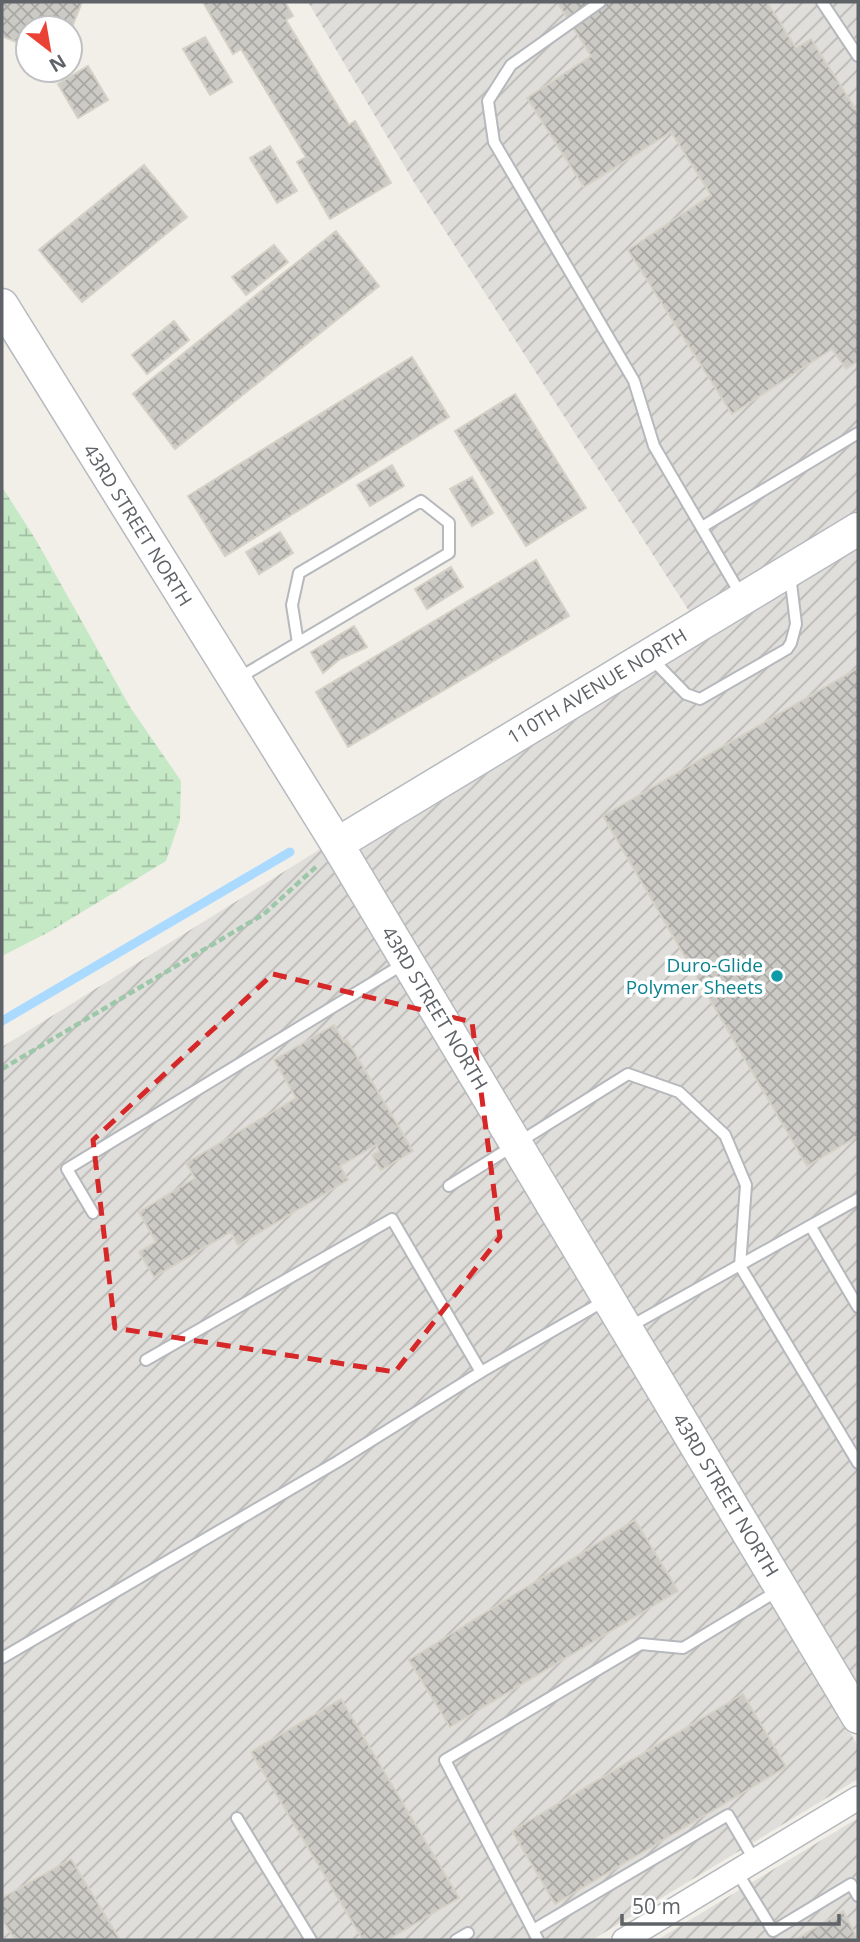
<svg xmlns="http://www.w3.org/2000/svg" width="860" height="1942" font-family="'Open Sans',sans-serif">
	<defs>
		<pattern id="industrial-furrows" width="10" height="10" patternUnits="userSpaceOnUse" patternTransform="scale(1.75)"><rect width="10" height="10" fill="#e0deda"/><path d="M-1 1l2-2M0 10L10 0M9 11l2-2" fill="none" stroke="#b9b8b5"/></pattern>
		<pattern id="wetland-marsh" width="20" height="14" patternUnits="userSpaceOnUse" patternTransform="scale(1.75)"><rect width="20" height="14" fill="#c5e8c5"/><path d="M1 5h8M5 5V1M11 12h8M15 12V8" fill="none" stroke="#a3c0a4"/></pattern>
		<pattern id="building-cross-hatch" width="8" height="8" patternUnits="userSpaceOnUse" patternTransform="scale(1.75)"><rect width="8" height="8" fill="#cccac5"/><path d="M0 0l8 8M0 8l8-8" fill="none" stroke="#a9a8a4"/></pattern>
	</defs>
	<rect width="100%" height="100%" fill="#f1efe8"/>
	<g fill="url(#industrial-furrows)">
		<polygon points="308,2 858,2 858,510 689,611 415,184"/>
		<polygon points="858,549 858,1688 359,851"/>
		<polygon points="322,848 858,1746 858,1779 592,1940 2,1940 2,1047"/>
		<polygon points="858,1818 858,1940 657,1940"/>
	</g>
	<polygon fill="url(#wetland-marsh)" points="2,487 36,540 130,707 181,781 180,820 166,861 49,932 2,956"/>
	<g fill="none" stroke-linecap="round" stroke-linejoin="round">
		<polyline stroke="#aadaff" stroke-width="9" points="2,1021 290,852"/>
	</g>
	<g fill="url(#building-cross-hatch)" stroke="#d6d1c6" stroke-width="2">
		<polygon points="2,2 82,2 70,32 70,28 28,28 28,47 2,36"/>
		<polygon points="203,2 285,2 293,16 286,20 349,125 355,121 391,183 330,219 297,162 306,157 241,49 233,54"/>
		<polygon points="557,2 767,2 796,48 811,39 858,113 858,361 846,369 832,349 732,414 628,250 711,195 671,132 584,187 527,98 591,56"/>
		<polygon points="205,37 232,82 210,95 183,49"/>
		<polygon points="88,66 108,100 78,118 58,84"/>
		<polygon points="270,146 297,191 277,203 250,158"/>
		<polygon points="144,165 187,217 82,302 39,250"/>
		<polygon points="336,231 379,286 175,449 133,394"/>
		<polygon points="274,245 288,262 246,295 232,277"/>
		<polygon points="174,321 189,340 147,374 132,355"/>
		<polygon points="412,357 449,417 225,556 188,496"/>
		<polygon points="515,394 586,508 526,546 455,431"/>
		<polygon points="392,465 404,486 370,506 357,485"/>
		<polygon points="472,477 493,513 472,526 450,489"/>
		<polygon points="280,532 293,553 259,574 246,552"/>
		<polygon points="536,560 569,616 348,747 316,692"/>
		<polygon points="451,567 463,587 427,609 415,589"/>
		<polygon points="354,626 367,647 340,659 323,673 311,652"/>
		<polygon points="858,668 858,1136 807,1166 603,816"/>
		<polygon points="334,1025 344,1042 347,1040 413,1151 381,1170 372,1155 379,1151 376,1145 340,1166 348,1180 238,1245 231,1232 154,1277 139,1252 156,1242 139,1212 195,1178 186,1163 296,1098 274,1060"/>
		<polygon points="635,1520 678,1591 450,1727 409,1660"/>
		<polygon points="743,1694 786,1767 555,1904 512,1831"/>
		<polygon points="341,1699 459,1898 387,1940 363,1940 251,1752"/>
		<polygon points="71,1859 120,1940 15,1940 2,1919 2,1898"/>
		<polygon points="843,1911 858,1940 795,1940"/>
	</g>
	<g fill="none" stroke-linecap="round" stroke-linejoin="round">
		<g stroke="#b5b8bc" stroke-width="14">
			<g id="lane">
				<polyline points="600,2 511,65 488,101 494,142 634,381 654,446 741,595"/>
				<polyline points="822,2 858,56"/>
				<polyline points="702,527 858,433"/>
				<polyline points="650,657 686,694 700,699 787,649 791,643 796,624 790,575"/>
				<polyline points="237,679 449,553 449,523 421,501 299,573 292,605 298,643"/>
				<polyline points="449,1186 628,1074 679,1092 725,1135 746,1185 740,1266 858,1463"/>
				<polyline points="93,1213 67,1169 405,963"/>
				<polyline points="811,1227 858,1307"/>
				<polyline points="629,1327 858,1199"/>
				<polyline points="146,1360 392,1219 481,1372 606,1300"/>
				<polyline points="2,1658 337,1462 481,1372"/>
				<polyline points="237,1818 311,1940"/>
				<polyline points="737,1872 773,1931 851,1884 858,1896"/>
				<polyline points="533,1930 728,1815 755,1861"/>
				<polyline points="456,1940 468,1933"/>
				<polyline points="538,1940 445,1760 641,1644 683,1648 779,1590"/>
			</g>
		</g>
		<g stroke="#b5b8bc" stroke-width="26">
			<polyline id="street" points="624,1940 858,1798"/>
		</g>
		<g stroke="#b6babf" stroke-width="35">
			<g id="secondary">
				<polyline points="2,305 337,844 858,1717"/>
				<polyline points="337,844 858,529"/>
			</g>
		</g>
		<polyline stroke="#9cc7a9" stroke-width="4.5" stroke-dasharray="7 3.5" stroke-linecap="butt" points="2,1069 264,914 318,865"/>
		<use href="#lane" stroke="#fff" stroke-width="10"/>
		<use href="#street" stroke="#fff" stroke-width="23"/>
		<use href="#secondary" stroke="#fff" stroke-width="32"/>
	</g>
	<path fill="none" stroke="#d62828" stroke-width="5" stroke-dasharray="14 9" stroke-linejoin="round" d="M273 974 472 1022 500 1237 395 1372 115 1328 93 1140Z"/>
	<circle fill="#0f9aa8" stroke="#fff" stroke-width="2.5" cx="777" cy="976" r="7"/>
	<g text-anchor="middle" stroke-width="7" stroke-linejoin="round" paint-order="stroke">
		<g font-size="19" fill="#5f6368" stroke="#fff">
			<text transform="translate(138 525) rotate(58)" y="7">43RD STREET NORTH</text>
			<text transform="translate(597 686) rotate(-31)" y="7">110TH AVENUE NORTH</text>
			<text transform="translate(435 1008) rotate(59)" y="7">43RD STREET NORTH</text>
			<text transform="translate(726 1495) rotate(59)" y="7">43RD STREET NORTH</text>
		</g>
		<g font-size="19" fill="#0d838f" stroke="#fff" text-anchor="end">
			<text x="763" y="972">Duro-Glide<tspan x="763" dy="22">Polymer Sheets</tspan></text>
		</g>
	</g>
	<rect width="860" height="1942" fill="none" stroke="#5f6368" stroke-width="7"/>
	<g transform="translate(49 49) rotate(149)"><circle r="33" fill="#ffffff" stroke="#bfc1c3" stroke-width="2"/>
	<path d="M0-5L12 26L0 18L-12 26Z" fill="#ea4335"/>
	<text y="-10" font-size="19" font-weight="bold" text-anchor="middle" fill="#5f6368">N</text>
	</g>
	<path d="M622 1914v10h217v-10" fill="none" stroke="#5f6368" stroke-width="3.5"/>
	<text x="632" y="1914" font-size="21" fill="#5f6368" stroke="#ffffff" stroke-width="5" paint-order="stroke">50 m</text>
</svg>
